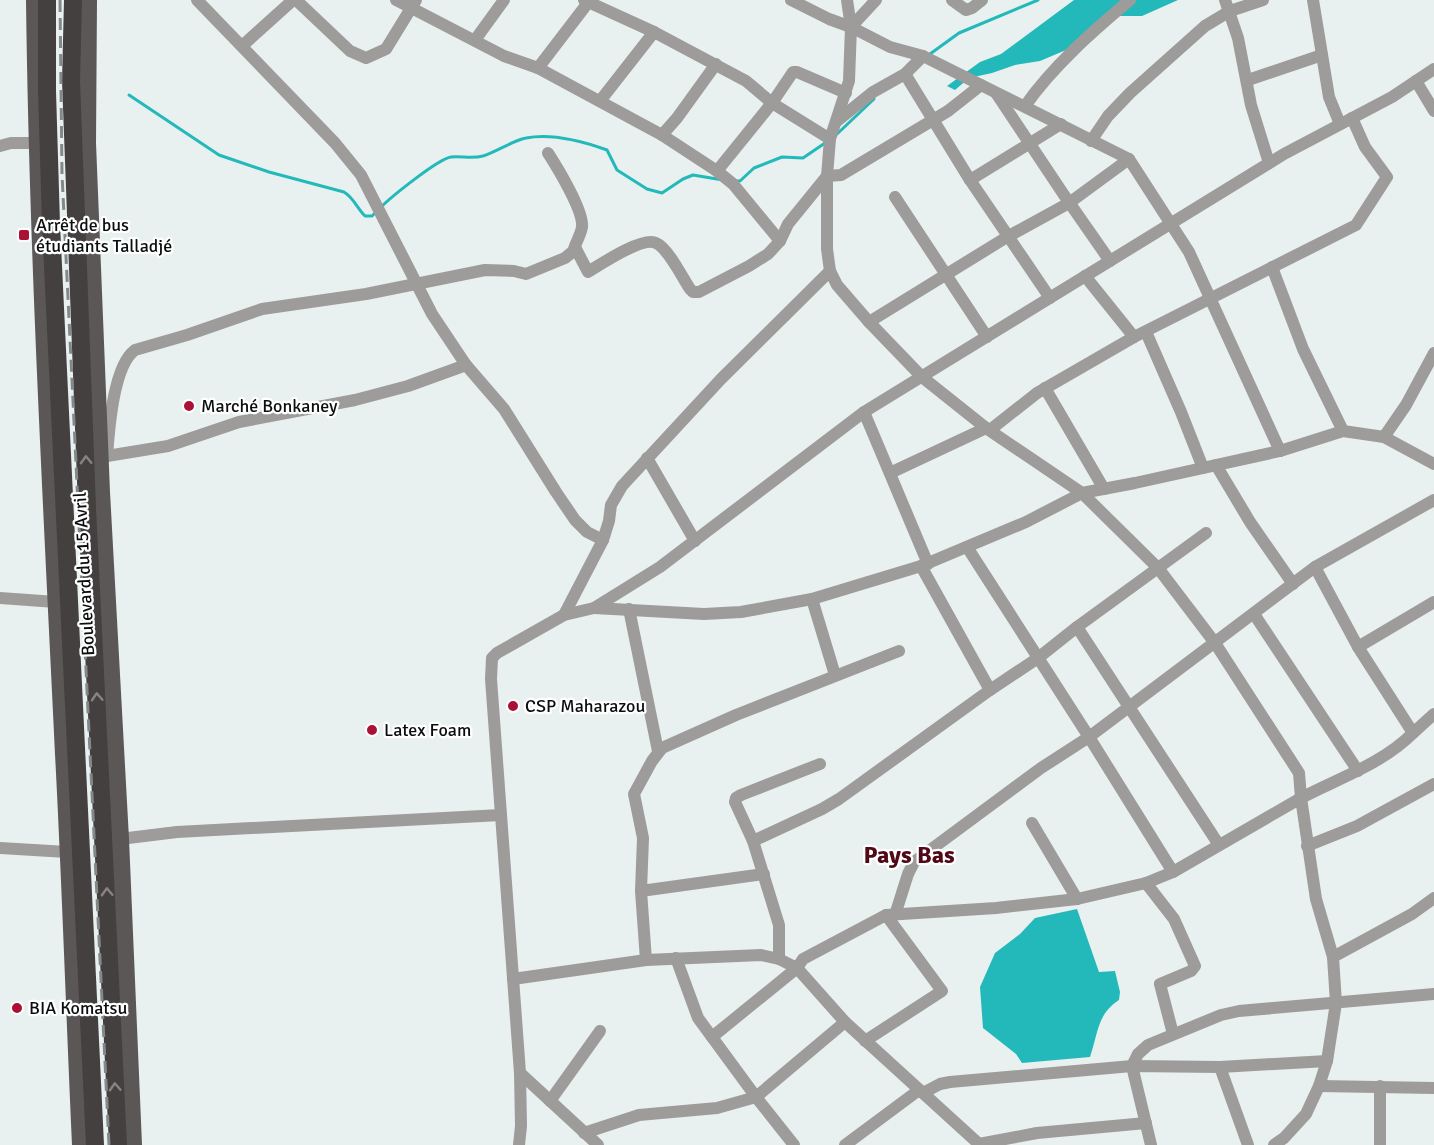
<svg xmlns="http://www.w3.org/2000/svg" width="1434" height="1145" font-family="Signika,sans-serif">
	<rect width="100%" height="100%" fill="#e9f0f0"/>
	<g fill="#23b9ba">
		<polygon points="1074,0 1178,0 1142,16 1117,16 1066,50 1040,61 1015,65 992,73 969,78 955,90 947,86 980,62 1001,54"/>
		<path d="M1077 909 1099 972 1115 971 1120 992 1119 1000C1097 1014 1098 1034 1090 1057L1022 1063 1016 1054 983 1028 980 987 995 953 1020 934 1035 918Z"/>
	</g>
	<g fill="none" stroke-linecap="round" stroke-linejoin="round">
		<g stroke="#23b9ba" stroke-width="3">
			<polyline points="930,54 959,33 1038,0"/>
			<path d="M129 95 219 155 269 172 344 192C353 197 357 208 365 216H372L375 213"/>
			<polyline points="837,134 874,99"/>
			<polyline points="735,181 740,181 754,168 782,157 803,158 825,143"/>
			<path d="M380 208C391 197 438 159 451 157 462 156 472 159 483 156 496 152 514 140 526 138 552 133 582 141 607 150L617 170 647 189 662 193 683 179 693 175 723 180"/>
		</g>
		<g stroke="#9e9b9b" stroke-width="12">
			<polyline points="197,0 335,143 361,175 432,314 466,365 504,409 556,492 575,520 587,532 603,540"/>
			<polyline points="296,0 350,51 366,58 386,49 416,0"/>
			<polyline points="396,0 504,56 538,68 662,135 717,171 733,184 780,241"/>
			<polyline points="584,0 654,32 746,81 772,103 830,139"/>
			<polyline points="791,0 829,19 851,27 876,0"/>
			<path d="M847 0 851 27 849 81 830 139 827 176V249L830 271 837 285 869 322 922 377 986 428 1082 493 1158 568 1215 643 1299 773 1301 798C1339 778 1382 764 1413 733"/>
			<polyline points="952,0 966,10 972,8 982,0"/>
			<polyline points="1225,0 1238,38 1251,105 1269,163"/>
			<polyline points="1313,0 1329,97 1340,124"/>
			<polyline points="851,27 890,47 923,56"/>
			<polyline points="475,40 504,0"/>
			<polyline points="242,46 293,0"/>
			<polyline points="538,68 590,0"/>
			<polyline points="905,74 970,180 1050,298"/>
			<polyline points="1248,80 1322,55"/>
			<polyline points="1416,81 1434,111"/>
			<polyline points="996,93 1064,195 1110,261"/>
			<polyline points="600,101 654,32"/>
			<path d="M1025 106C1053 66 1093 31 1130 0"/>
			<polyline points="837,121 873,92 905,74 923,56 1129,159 1189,252 1280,451"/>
			<polyline points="662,135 677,118 716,64"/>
			<polyline points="1091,141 1108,116 1130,93 1205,26 1230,11 1263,0"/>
			<polyline points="0,146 11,143 37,143"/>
			<path d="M548 153C557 167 584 211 582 227 581 234 576 242 574 249"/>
			<polyline points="717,171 772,103 793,72 797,72 846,93"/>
			<polyline points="970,180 1061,124"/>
			<polyline points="895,197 987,337"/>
			<polyline points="1272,267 1303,349 1343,431"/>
			<polyline points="1085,276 1134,337"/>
			<polyline points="869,322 1007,237 1069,203 1129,159"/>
			<polyline points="1146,332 1181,412 1203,468"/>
			<polyline points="1045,388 1104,489"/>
			<polyline points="864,412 928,564"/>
			<polyline points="990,430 1037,393 1134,337 1356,225 1387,177 1365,147 1352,118"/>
			<polyline points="1384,437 1406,405 1434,353"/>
			<path d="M107 456C109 430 113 366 135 350L187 335 262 309 366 294 485 270 514 271 526 274 565 258 576 249 588 272C601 264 643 236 656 243 668 248 682 277 690 289L693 292H699L749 266 768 254 780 241 788 224 827 176 841 175 948 111 981 85"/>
			<polyline points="107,456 168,446 239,422 355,400 408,386 466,365"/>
			<polyline points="647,458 695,541"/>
			<polyline points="1216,465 1250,522 1293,584"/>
			<polyline points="890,473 986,428"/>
			<polyline points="967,547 1089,737 1173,872"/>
			<polyline points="921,566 990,690"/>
			<polyline points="1315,567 1358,647 1413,733 1434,714"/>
			<polyline points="0,598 56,602"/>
			<polyline points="812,599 835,675"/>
			<polyline points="594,608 704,614 741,612 812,599 921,566 1026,522 1082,493 1135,483 1280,451 1343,431 1384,437 1434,464"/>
			<polyline points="629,609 658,751"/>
			<polyline points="1254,614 1358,771"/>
			<polyline points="564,615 603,540 609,521 611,505 622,486 721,379 830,271"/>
			<polyline points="1077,627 1219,845"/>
			<polyline points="1358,647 1434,602"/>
			<polyline points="1032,823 1077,899"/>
			<polyline points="120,839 177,832 501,815"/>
			<polyline points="753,841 822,809 839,799 990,690 1038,658 1077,627 1206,533"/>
			<polyline points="1307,846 1357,826 1434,784"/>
			<polyline points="0,848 67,852"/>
			<polyline points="1146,883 1174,919 1195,966 1191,971 1160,984 1173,1034"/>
			<polyline points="641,891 764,874"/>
			<polyline points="895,915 908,874 914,862 1041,768 1089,737 1315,567 1434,500"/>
			<polyline points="676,958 698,1018 756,1097 794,1145"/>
			<polyline points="779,959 779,925 753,841 735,802 736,798 741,795 820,764"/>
			<polyline points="646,960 641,891 643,838 634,794 652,761 662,748 736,715 899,651"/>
			<polyline points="513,979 646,960 761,955 779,959 797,968 845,1022 980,1145"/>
			<polyline points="712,1037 797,968 803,959 886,915 996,908 1077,899 1146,883 1173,872 1301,798 1316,899 1333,957"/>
			<polyline points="865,1041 942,991 886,915"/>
			<polyline points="1220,1067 1327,1061"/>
			<polyline points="520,1073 598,1145"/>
			<polyline points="1319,1086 1434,1088"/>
			<polyline points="1380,1086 1380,1145"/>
			<polyline points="923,1093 940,1084 950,1082 1132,1066 1220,1067 1248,1145"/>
			<polyline points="550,1101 600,1031"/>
			<polyline points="584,1133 639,1115 717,1108 756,1097 845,1022"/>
			<polyline points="979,1144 1037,1133 1146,1123"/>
			<polyline points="519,1145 521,1126 520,1073 491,679 492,658 497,653 564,615 594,608 660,567 864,412 1284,154 1392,97 1434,69"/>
			<polyline points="845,1145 919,1090"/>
			<polyline points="1151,1145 1132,1066 1138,1054 1148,1045 1221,1015 1239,1011 1434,994"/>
			<polyline points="1274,1145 1284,1138 1306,1114 1319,1086 1327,1061 1336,1003 1333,957 1412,914 1434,898"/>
		</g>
		<g stroke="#5c5757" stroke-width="18">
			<path d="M35 0C38 251 52 503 64 754 71 884 75 1015 81 1145"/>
			<polyline points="88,0 87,143 101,492 120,839 133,1145"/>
		</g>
		<g stroke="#454040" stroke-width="18">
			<polyline points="47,0 47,91 51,224 95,1145"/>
			<polyline points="73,0 71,81 87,508 118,1145"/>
		</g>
		<polyline stroke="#838888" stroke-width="3" stroke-dasharray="12 6" stroke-linecap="butt" points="60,0 62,174 109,1145"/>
	</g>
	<defs><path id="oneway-chevron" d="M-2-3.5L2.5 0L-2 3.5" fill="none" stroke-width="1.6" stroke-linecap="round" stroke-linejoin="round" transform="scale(1.5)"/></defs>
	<g stroke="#868383">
		<use href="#oneway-chevron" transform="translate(86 460) rotate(-92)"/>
		<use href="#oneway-chevron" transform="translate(97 697) rotate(-93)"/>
		<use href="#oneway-chevron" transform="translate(107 892) rotate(-92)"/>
		<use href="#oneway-chevron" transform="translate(115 1087) rotate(-93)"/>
	</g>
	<g fill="#a91135" stroke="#fff" stroke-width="2">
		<rect x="18" y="229" width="12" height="12" rx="3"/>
		<circle cx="189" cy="406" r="6"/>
		<circle cx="513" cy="706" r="6"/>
		<circle cx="372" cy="730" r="6"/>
		<circle cx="17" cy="1008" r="6"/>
	</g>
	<g text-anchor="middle" stroke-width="4.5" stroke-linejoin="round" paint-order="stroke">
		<g font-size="18" fill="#0b0e0e" stroke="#fff" text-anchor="start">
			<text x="36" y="231">Arrêt de bus<tspan x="36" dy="21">étudiants Talladjé</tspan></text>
			<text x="201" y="412">Marché Bonkaney</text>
			<text x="525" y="712">CSP Maharazou</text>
			<text x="384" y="736">Latex Foam</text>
			<text x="29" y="1014">BIA Komatsu</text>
		</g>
		<g font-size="18" fill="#0b0e0e" stroke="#fff">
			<text transform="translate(84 574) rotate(-93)" y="6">Boulevard du 15 Avril</text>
		</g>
		<g font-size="24" font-weight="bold" fill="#500917" stroke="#fff">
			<text x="909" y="863">Pays Bas</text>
		</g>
	</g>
</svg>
